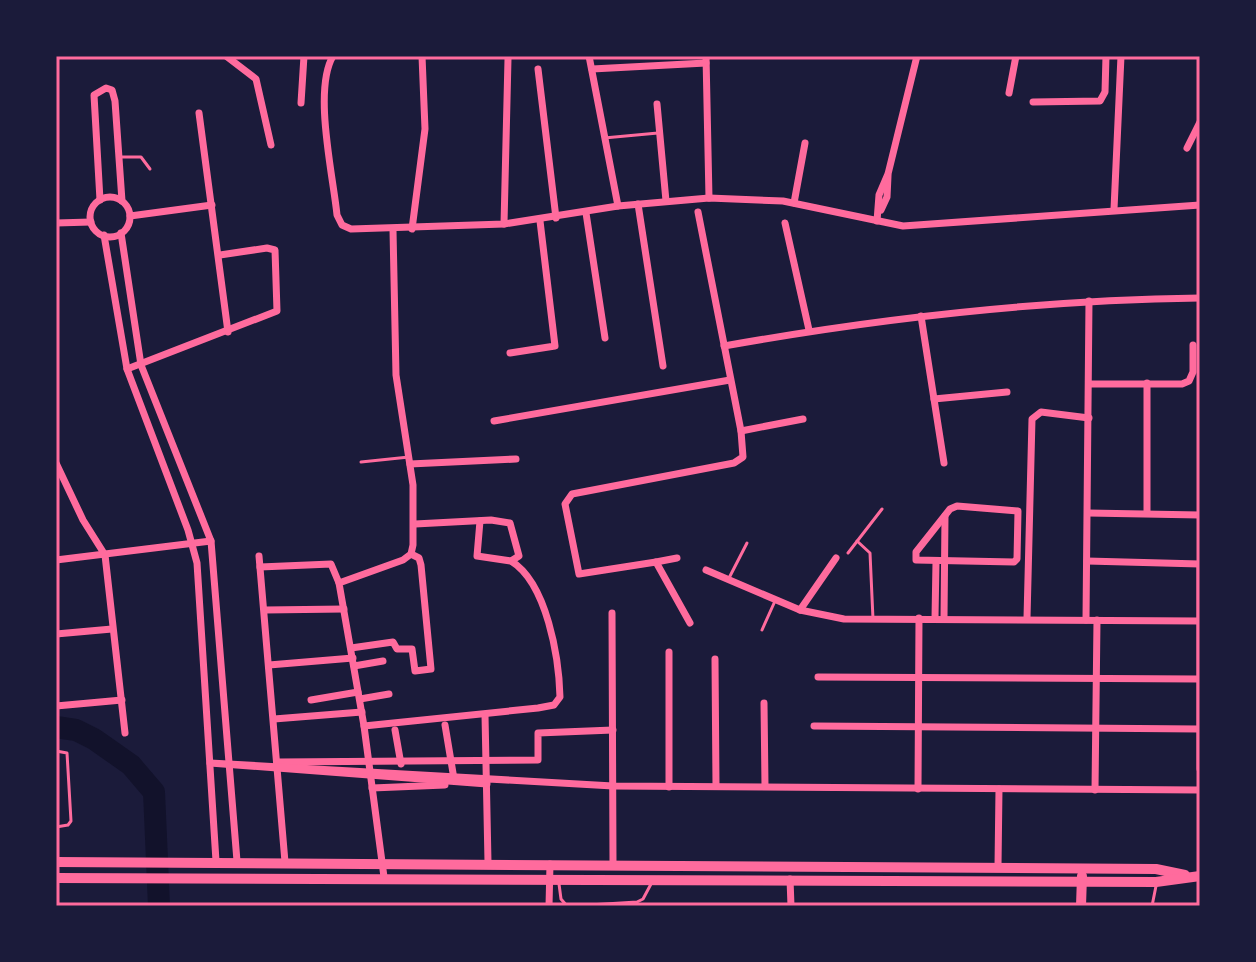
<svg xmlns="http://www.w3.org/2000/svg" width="1256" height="962" font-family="'IBM Plex Serif',serif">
	<rect width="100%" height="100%" fill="#1b1b3a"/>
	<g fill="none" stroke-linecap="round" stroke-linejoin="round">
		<polyline stroke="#12122b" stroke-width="22" points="56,727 76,730 94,739 131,765 154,792 159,906"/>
		<g stroke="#ff6b9d" stroke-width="3">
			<polyline points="604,138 658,133"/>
			<polyline points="119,157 141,157 150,169"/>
			<polyline points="361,462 409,457"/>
			<polyline points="857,541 870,553 873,619"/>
			<polyline points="848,553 882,509"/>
			<polyline points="728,580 747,543"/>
			<polyline points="762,630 775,601"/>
			<polyline points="56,751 67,753 71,821 68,825 56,827"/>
			<polyline points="559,884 561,899 567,906"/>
			<polyline points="573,906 637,902 643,899 651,884"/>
			<polyline points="1152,906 1156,886"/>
		</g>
		<g stroke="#ff6b9d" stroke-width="7">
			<polyline points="226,56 256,79 271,145"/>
			<path d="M333 56C313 90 333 175 337 215L342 225 351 229 504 224 618 206 709 198 783 201 903 226 1200 205"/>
			<polyline points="589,56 618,206"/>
			<polyline points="706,56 709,198"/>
			<polyline points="538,69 556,218"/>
			<polyline points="592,69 706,63"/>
			<polyline points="1009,93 1016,56"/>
			<polyline points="1033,102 1100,101 1105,92 1106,56"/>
			<polyline points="301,103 304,56"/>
			<polyline points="657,104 666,201"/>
			<polyline points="199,113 228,332"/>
			<polyline points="1187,148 1200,122"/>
			<circle cx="110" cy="217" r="20"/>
			<polyline points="100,200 94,95 106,88 112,90 115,101 122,201"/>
			<polyline points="794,203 805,143"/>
			<polyline points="638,204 663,366"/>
			<polyline points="1114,209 1121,56"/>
			<polyline points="881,210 887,197 888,176"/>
			<polyline points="586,213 605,338"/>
			<polyline points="130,216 212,205"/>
			<polyline points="877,221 879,195 888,174 917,56"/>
			<polyline points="56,223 91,222"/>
			<polyline points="785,223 809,330"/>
			<polyline points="504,224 508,59"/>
			<polyline points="412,229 425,129 422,56"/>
			<polyline points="121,233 141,365 211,541 237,861"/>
			<polyline points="104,235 127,369 188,530 197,563 216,861"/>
			<polyline points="921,316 944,463"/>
			<path d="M724 346C881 318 1040 300 1200 298"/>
			<polyline points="510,353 555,346 540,221"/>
			<polyline points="127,369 277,311 275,250 267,248 220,255"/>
			<polyline points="1089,384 1182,384 1189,381 1193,372 1193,345"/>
			<polyline points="934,399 1007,392"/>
			<polyline points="494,421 730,380"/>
			<polyline points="741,431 803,419"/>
			<polyline points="56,463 83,520 105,555 125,733"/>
			<polyline points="410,464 516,459"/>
			<polygon points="957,506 1018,511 1017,559 1014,562 916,560 916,552 950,509"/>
			<polyline points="1088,513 1200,515"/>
			<polyline points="1147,513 1147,383"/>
			<polyline points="480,521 477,556 511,561"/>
			<polyline points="259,556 285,862"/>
			<polyline points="56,560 211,541"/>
			<polyline points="1087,561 1200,564"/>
			<polyline points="656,562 677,558"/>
			<polyline points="1200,566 1200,769"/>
			<polyline points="260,567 331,564 339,583"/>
			<polyline points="706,570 800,610 844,619 1200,621"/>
			<polyline points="265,610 344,609"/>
			<polyline points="800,610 836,558"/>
			<polyline points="612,613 613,863"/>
			<polyline points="935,618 936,562"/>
			<polyline points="944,618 945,516"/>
			<polyline points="1027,618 1032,419 1041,412 1089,418"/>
			<polyline points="1086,620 1089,301"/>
			<polyline points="690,623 656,562 579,574 565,504 572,494 734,463 743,457 741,431 698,212"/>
			<polyline points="56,634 112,629"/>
			<polyline points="351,648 393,642 397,649 412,649 415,671 431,669 421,565 419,558 411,554"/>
			<polyline points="715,659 716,786"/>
			<polyline points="269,665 353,658"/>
			<polyline points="354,666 383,661"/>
			<polyline points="818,677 1198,679"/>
			<polyline points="360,699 389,694"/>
			<polyline points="311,700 358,692"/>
			<polyline points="764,703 765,786"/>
			<polyline points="56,706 122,700"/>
			<polyline points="485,715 488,862"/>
			<polyline points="274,719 362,712"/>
			<polyline points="445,725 454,779"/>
			<path d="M364 726 538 708 554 705 560 697C559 658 547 583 511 561L519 556 510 523 491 520 415 524"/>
			<polyline points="814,726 1199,729"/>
			<polyline points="395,730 401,764"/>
			<polyline points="279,762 538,760 538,733 613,730"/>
			<polyline points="487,784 210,763 613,786 1200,790"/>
			<polyline points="669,787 669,652"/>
			<polyline points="372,788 445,785"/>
			<polyline points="918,789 919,618"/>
			<polyline points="1095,790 1097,620"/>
			<polyline points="998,866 999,789"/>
			<polyline points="384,877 364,726 339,583 403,560 411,554 413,545 413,485 396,375 393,230"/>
			<polyline points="790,879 791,906"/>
			<polyline points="549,906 550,864"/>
		</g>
		<g stroke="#ff6b9d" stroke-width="10">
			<polyline points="56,862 1156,869 1185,875"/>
			<polyline points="56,878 1156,882 1200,876"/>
			<polyline points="1081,906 1082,876"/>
		</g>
	</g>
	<rect width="1256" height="962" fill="none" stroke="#1b1b3a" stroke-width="116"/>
	<rect x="58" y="58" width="1140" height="846" fill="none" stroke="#ff6b9d" stroke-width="3"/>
</svg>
